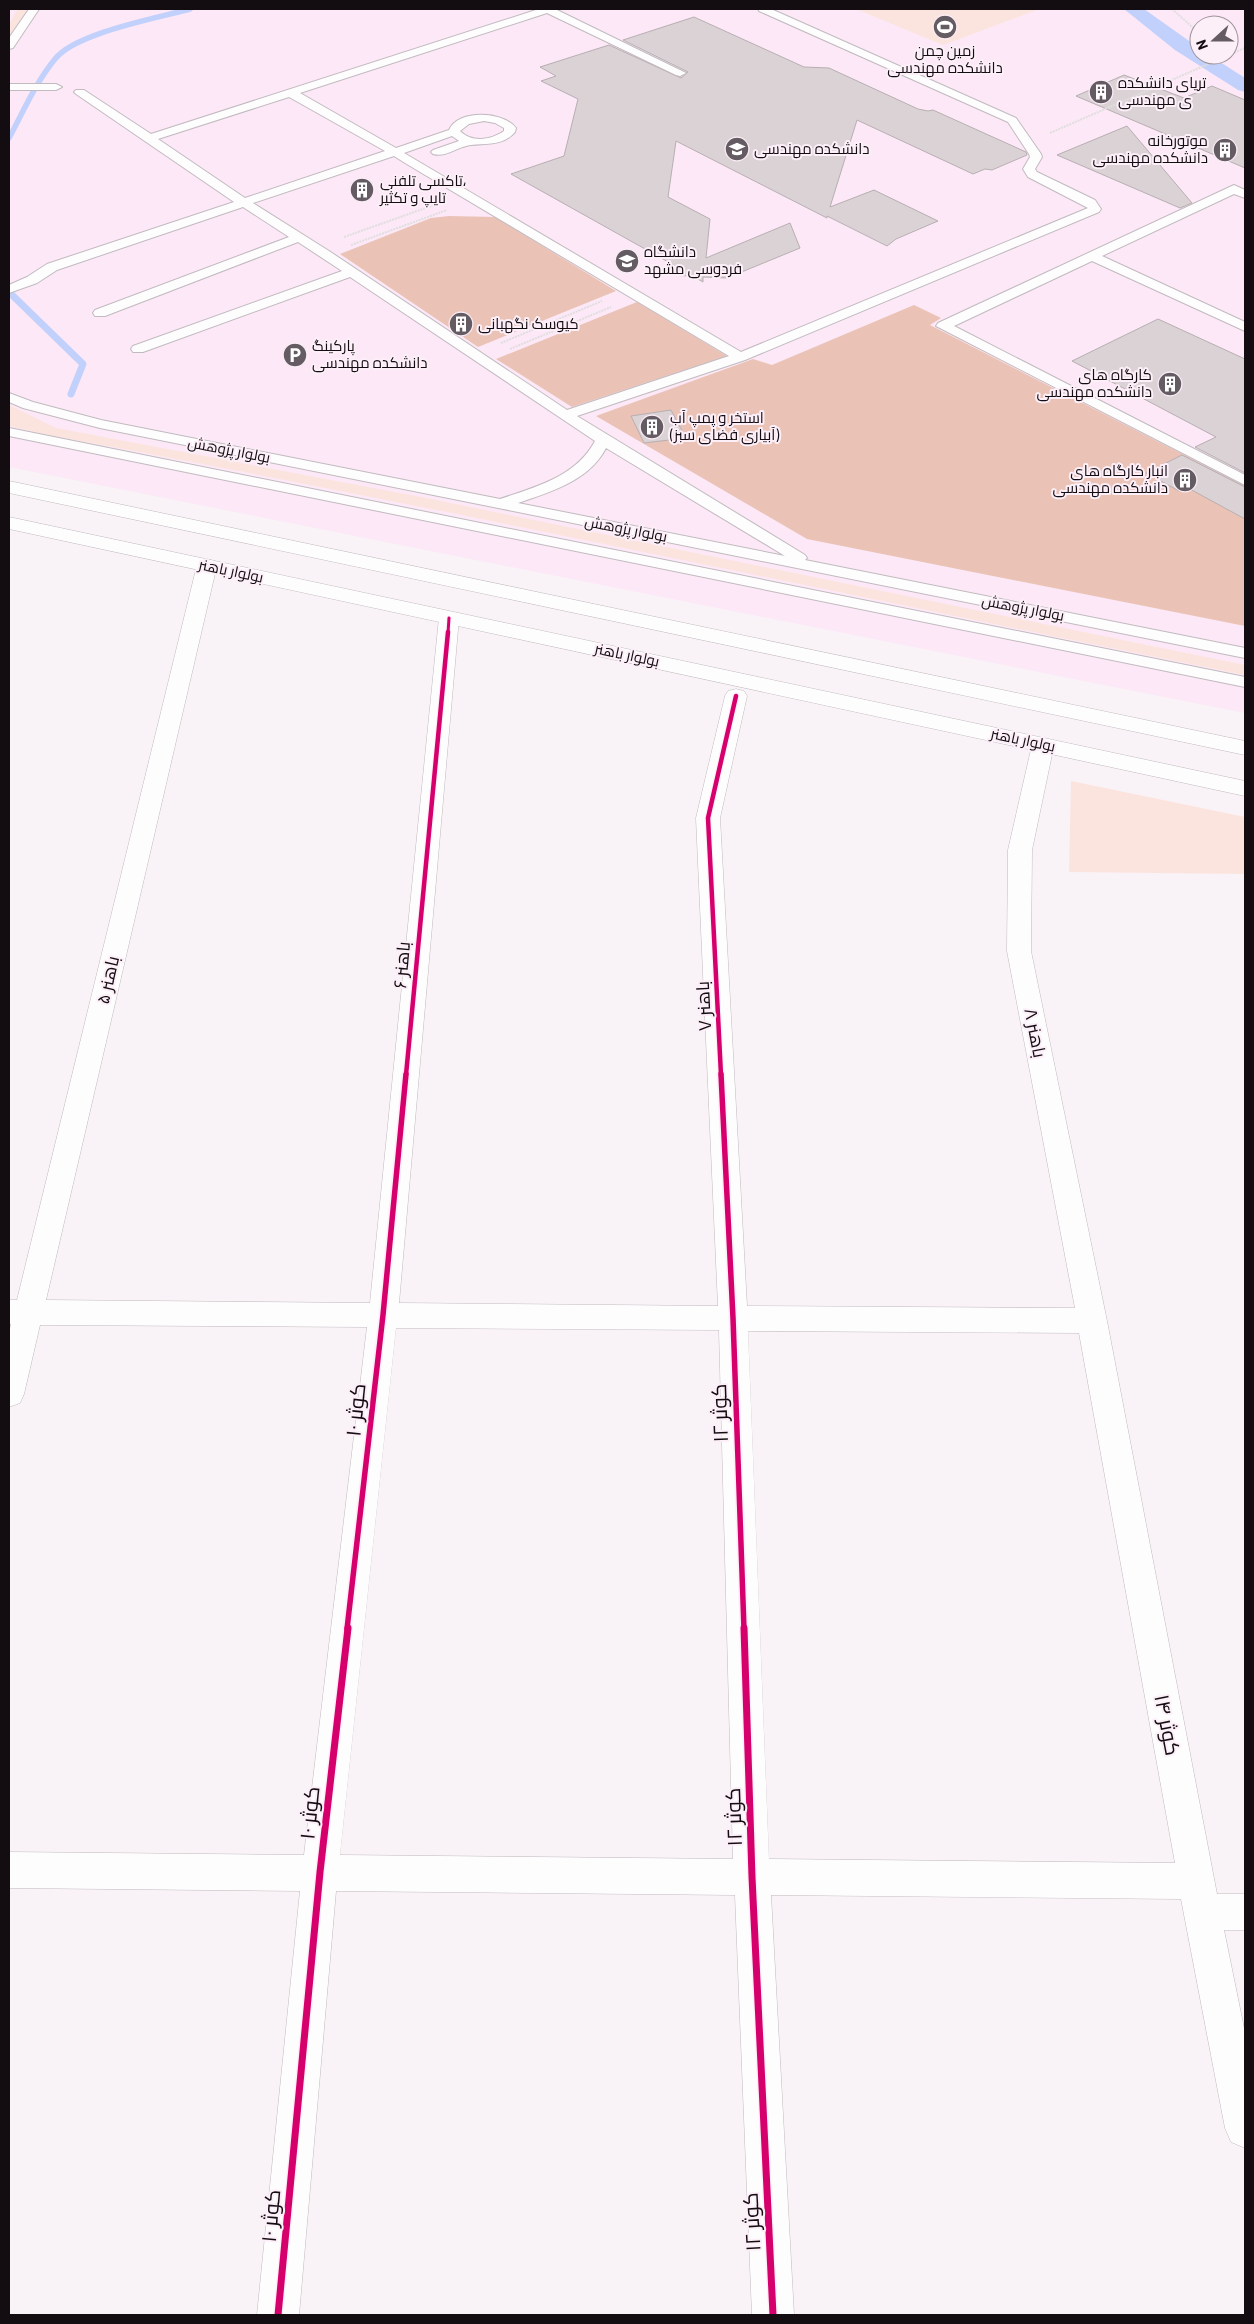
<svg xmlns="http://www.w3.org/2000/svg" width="1254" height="2324" font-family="Barlow,Cairo,sans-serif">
	<rect width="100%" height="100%" fill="#f9f2f7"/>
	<path fill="#fce8f6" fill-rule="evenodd" d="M9 9H1245V713L9 467ZM1199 25H1229V55H1199Z"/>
	<g fill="#fce4de">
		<polygon points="18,9 29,9 9,39 9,24"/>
		<polygon points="856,9 1039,9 943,45"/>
		<path d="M9 405 56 428 426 498 1245 665V675C846 595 449 509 49 435L9 426Z"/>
		<polygon points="1071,781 1245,817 1245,874 1069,872"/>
	</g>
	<g fill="#ebc3b6">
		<polygon points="449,216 495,217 616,291 478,347 340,254 431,218"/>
		<polygon points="637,302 727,356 572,407 496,359"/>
		<polygon points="914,305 941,318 930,325 1245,486 1245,626 807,539 596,416 753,359 772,365"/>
	</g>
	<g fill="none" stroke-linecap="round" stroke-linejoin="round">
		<path stroke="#c2d0fc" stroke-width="5.5" d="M9 138C23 112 36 82 55 59 75 33 157 18 190 9"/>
		<polyline stroke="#c2d0fc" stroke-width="7" points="10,293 83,364 71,394"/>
		<polygon fill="#c2d0fc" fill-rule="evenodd" points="1124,9 1144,9 1199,48 1199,55 1209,55 1245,78 1245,92 1238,90 1175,50"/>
	</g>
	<g fill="#dbd2d5" stroke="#b8afb2">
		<polygon points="694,17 804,67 829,68 918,109 928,111 933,110 1026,152 1027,155 992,170 985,169 973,174 857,120 830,207 874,190 938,221 896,239 887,246 827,216 827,218 676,141 668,197 710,219 706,258 790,223 800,248 727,278 703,277 703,282 693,276 662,275 679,268 511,174 564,156 578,99 541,81 556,76 540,67 609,45 681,78 688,72 623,40"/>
		<polygon points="1124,75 1184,98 1212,86 1245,100 1245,168 1076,96"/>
		<polygon points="1127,126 1192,203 1180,208 1057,155"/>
		<polygon points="1158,319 1245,359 1245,473 1195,447 1216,437 1072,361"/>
		<polygon points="671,410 686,438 644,443 631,416"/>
		<polygon points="1182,455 1245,487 1245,519 1188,488 1179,491 1146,473"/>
	</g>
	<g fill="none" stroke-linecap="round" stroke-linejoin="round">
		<g stroke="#c1babf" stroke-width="2">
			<g id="lane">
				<polygon points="29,9 39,9 13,48 9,49 9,38"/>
				<path d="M539 9H555L686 73 680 76 676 75 547 13 300 93 396 148 449 130C458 109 503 111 516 128L515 132C503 146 487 143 471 145 458 146 446 158 433 154L431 152 433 150 459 141 452 136 404 153 741 352 1088 208 1028 177 1023 169 1030 157 1029 154 1008 122 759 11 758 9H771L1016 118 1041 154 1042 157 1035 169 1037 172 1095 200 1101 209 1099 212 745 360 577 416 805 555 807 558 805 560 1245 648V658L100 428 23 408 9 402V393L33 402 101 420 500 499C535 487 576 477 595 441L350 277 143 352H133L131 349 133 346 342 271 298 242 105 316H95L93 313 95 310 289 237 243 207 57 270 37 283 9 293V285L27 277 47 264 234 202 76 94 74 92 76 90H84L151 134ZM289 97 385 151 245 198 158 139ZM484 121 495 123 504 128V131C491 140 472 143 460 131L469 124ZM394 156 405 163 729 356 567 410 329 251 253 203ZM606 448 785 556 518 503C550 492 589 481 606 448Z"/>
				<polygon points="9,84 56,84 62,87 56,90 9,90"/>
				<polygon points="1234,185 1245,190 1245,198 1234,194 1102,256 1245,322 1245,331 1092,261 954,326 1245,475 1245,485 936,326 938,323"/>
				<polygon points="9,428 1245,677 1245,687 9,436"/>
			</g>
		</g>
		<g stroke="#c1babf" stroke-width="1">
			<path id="street" d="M207 559 214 561 217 565 46 1300 370 1303 439 618 442 614 449 612 456 614 459 618 399 1303 718 1306 696 818 725 696 728 691 736 689 744 691 747 696 720 818 747 1306 1075 1308 1007 951 1008 850 1032 745 1035 740 1043 738 1051 740 1054 745 1032 850 1031 951 1107 1321 1217 1894H1245V1930H1224L1245 2033V2148L1231 2142 1225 2128 1181 1899 771 1895 794 2315H752L735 1895 336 1891 299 2315H257L300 1891 9 1888V1852L304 1855 367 1327 40 1325 24 1394 20 1403 9 1407V1333L11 1324H9V1300H17L197 565 200 561ZM396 1328 719 1330 733 1859 340 1855ZM748 1331 1079 1333 1175 1863 769 1859Z"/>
		</g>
		<g stroke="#c1babf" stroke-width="1">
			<g id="secondary">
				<polygon points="9,481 1245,741 1245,755 9,493"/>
				<polygon points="9,517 1245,781 1245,796 9,529"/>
			</g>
		</g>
		<g stroke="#e0dedf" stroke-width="2" stroke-dasharray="2 1" stroke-linecap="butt">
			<polyline points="1172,9 1199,33"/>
			<polyline points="1229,55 1245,48"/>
			<polyline points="1050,133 1229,55"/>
			<polyline points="344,237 437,204"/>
			<polyline points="351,245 447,210"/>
			<polyline points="501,343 602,301"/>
			<polyline points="510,349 611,307"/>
		</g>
		<use href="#lane" fill="#fefdfe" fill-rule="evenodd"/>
		<use href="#street" fill="#fefdfe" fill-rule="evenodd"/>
		<use href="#secondary" fill="#fefdfe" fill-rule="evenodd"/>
		<g stroke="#fceff8" stroke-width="5">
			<polyline id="cycleway-far3" points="448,633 449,618"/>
		</g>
		<g stroke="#fceff8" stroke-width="7">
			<g id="cycleway-far2">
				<polyline points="406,1075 448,632"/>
				<polyline points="721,1075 708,818 736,696"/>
			</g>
		</g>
		<g stroke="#fceff8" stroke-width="9">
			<g id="cycleway-far1">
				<polyline points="721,1074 733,1318 744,1629"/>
				<polyline points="347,1629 383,1315 406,1074"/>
			</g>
		</g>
		<g stroke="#fceff8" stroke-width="10">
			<g id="cycleway">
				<polyline points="744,1628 752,1877 773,2315"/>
				<polyline points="278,2315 320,1872 348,1628"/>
			</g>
		</g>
		<use href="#cycleway-far3" stroke="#d6006c" stroke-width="3"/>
		<use href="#cycleway-far2" stroke="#d6006c" stroke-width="4.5"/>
		<use href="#cycleway-far1" stroke="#d6006c" stroke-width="5.5"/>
		<use href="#cycleway" stroke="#d6006c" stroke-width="7"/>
	</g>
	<defs>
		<g id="stadium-disc" transform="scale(1.25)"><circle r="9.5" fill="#645c62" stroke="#fceff8"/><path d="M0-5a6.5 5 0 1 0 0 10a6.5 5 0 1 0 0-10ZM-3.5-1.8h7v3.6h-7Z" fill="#fff"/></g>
		<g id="building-disc" transform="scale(1.25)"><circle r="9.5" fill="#645c62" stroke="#fceff8"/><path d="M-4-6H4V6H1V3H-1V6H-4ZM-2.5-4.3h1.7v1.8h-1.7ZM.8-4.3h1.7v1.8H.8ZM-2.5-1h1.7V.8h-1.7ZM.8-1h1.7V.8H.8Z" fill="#fff"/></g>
		<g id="university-disc" transform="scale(1.25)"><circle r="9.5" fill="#645c62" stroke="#fceff8"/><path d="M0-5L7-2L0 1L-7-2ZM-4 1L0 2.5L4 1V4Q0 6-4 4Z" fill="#fff"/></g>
		<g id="parking-disc" transform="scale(1.25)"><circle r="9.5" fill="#645c62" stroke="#fceff8"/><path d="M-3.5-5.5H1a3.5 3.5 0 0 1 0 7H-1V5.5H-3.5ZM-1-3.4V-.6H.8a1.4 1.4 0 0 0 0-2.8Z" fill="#fff"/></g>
	</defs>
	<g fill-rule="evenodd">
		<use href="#stadium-disc" x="945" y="27"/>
		<use href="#building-disc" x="1101" y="92"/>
		<use href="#university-disc" x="737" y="149"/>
		<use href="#building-disc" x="1225" y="150"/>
		<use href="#building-disc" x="362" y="190"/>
		<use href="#university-disc" x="627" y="261"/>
		<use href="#building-disc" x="461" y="324"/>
		<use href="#parking-disc" x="295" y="355"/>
		<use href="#building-disc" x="1170" y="384"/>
		<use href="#building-disc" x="652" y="427"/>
		<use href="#building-disc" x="1185" y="480"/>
	</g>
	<g text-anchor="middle" stroke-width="4" stroke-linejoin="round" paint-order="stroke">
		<g font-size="15" fill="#130c11" stroke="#fceff8" text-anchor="start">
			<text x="945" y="56" text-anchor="middle">زمین چمن<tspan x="945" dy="17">دانشکده مهندسی</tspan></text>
			<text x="1118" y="88">تریای دانشکده<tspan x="1118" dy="17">ی مهندسی</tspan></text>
			<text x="1208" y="146" text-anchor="end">موتورخانه<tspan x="1208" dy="17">دانشکده مهندسی</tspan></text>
			<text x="754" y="154">دانشکده مهندسی</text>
			<text x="380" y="186">تاکسی تلفنی،<tspan x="380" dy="17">تایپ و تکثیر</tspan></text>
			<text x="644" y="257">دانشگاه<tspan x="644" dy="17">فردوسی مشهد</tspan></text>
			<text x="478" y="329">کیوسک نگهبانی</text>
			<text x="312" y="351">پارکینگ<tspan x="312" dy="17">دانشکده مهندسی</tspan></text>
			<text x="1152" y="380" text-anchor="end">کارگاه های<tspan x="1152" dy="17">دانشکده مهندسی</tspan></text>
			<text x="670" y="423">استخر و پمپ آب<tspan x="670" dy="17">(آبیاری فضای سبز)</tspan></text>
			<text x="1168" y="476" text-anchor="end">انبار کارگاه های<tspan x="1168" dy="17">دانشکده مهندسی</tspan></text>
		</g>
		<g font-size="15" fill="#130c11" stroke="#fceff8">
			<text transform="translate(229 450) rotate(11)" y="5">بولوار پژوهش</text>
			<text transform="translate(626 529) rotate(11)" y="5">بولوار پژوهش</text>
			<text transform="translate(231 571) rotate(12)" y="5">بولوار باهنر</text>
			<text transform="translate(1023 608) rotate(11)" y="5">بولوار پژوهش</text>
			<text transform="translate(627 655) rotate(12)" y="5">بولوار باهنر</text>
			<text transform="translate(1023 740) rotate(12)" y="5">بولوار باهنر</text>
		</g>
		<g font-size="18" fill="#130c11" stroke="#fceff8">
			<text transform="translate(402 965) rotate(-85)" y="6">باهنر ۶</text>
			<text transform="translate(108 980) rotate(-77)" y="6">باهنر ۵</text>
			<text transform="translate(704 1006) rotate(-93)" y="6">باهنر ۷</text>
			<text transform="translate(1035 1033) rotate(79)" y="6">باهنر ۸</text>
		</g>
		<g font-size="21" fill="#130c11" stroke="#fceff8">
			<text transform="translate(356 1410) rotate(-84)" y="7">کوثر ۱۰</text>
			<text transform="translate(720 1413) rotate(-92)" y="7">کوثر ۱۲</text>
			<text transform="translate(1167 1725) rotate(79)" y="7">کوثر ۱۴</text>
			<text transform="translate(310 1813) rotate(-84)" y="7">کوثر ۱۰</text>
			<text transform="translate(734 1817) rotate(-92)" y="7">کوثر ۱۲</text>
			<text transform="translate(271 2216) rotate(-85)" y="7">کوثر ۱۰</text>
			<text transform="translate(752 2222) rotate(-93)" y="7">کوثر ۱۲</text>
		</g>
	</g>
	<rect width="1254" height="2324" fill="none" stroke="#130c11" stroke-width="20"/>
	<g transform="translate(1214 40) rotate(249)"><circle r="24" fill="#fceff8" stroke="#9f949c"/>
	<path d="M0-4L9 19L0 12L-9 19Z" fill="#645c62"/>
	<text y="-8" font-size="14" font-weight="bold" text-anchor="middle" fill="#130c11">N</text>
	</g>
</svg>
